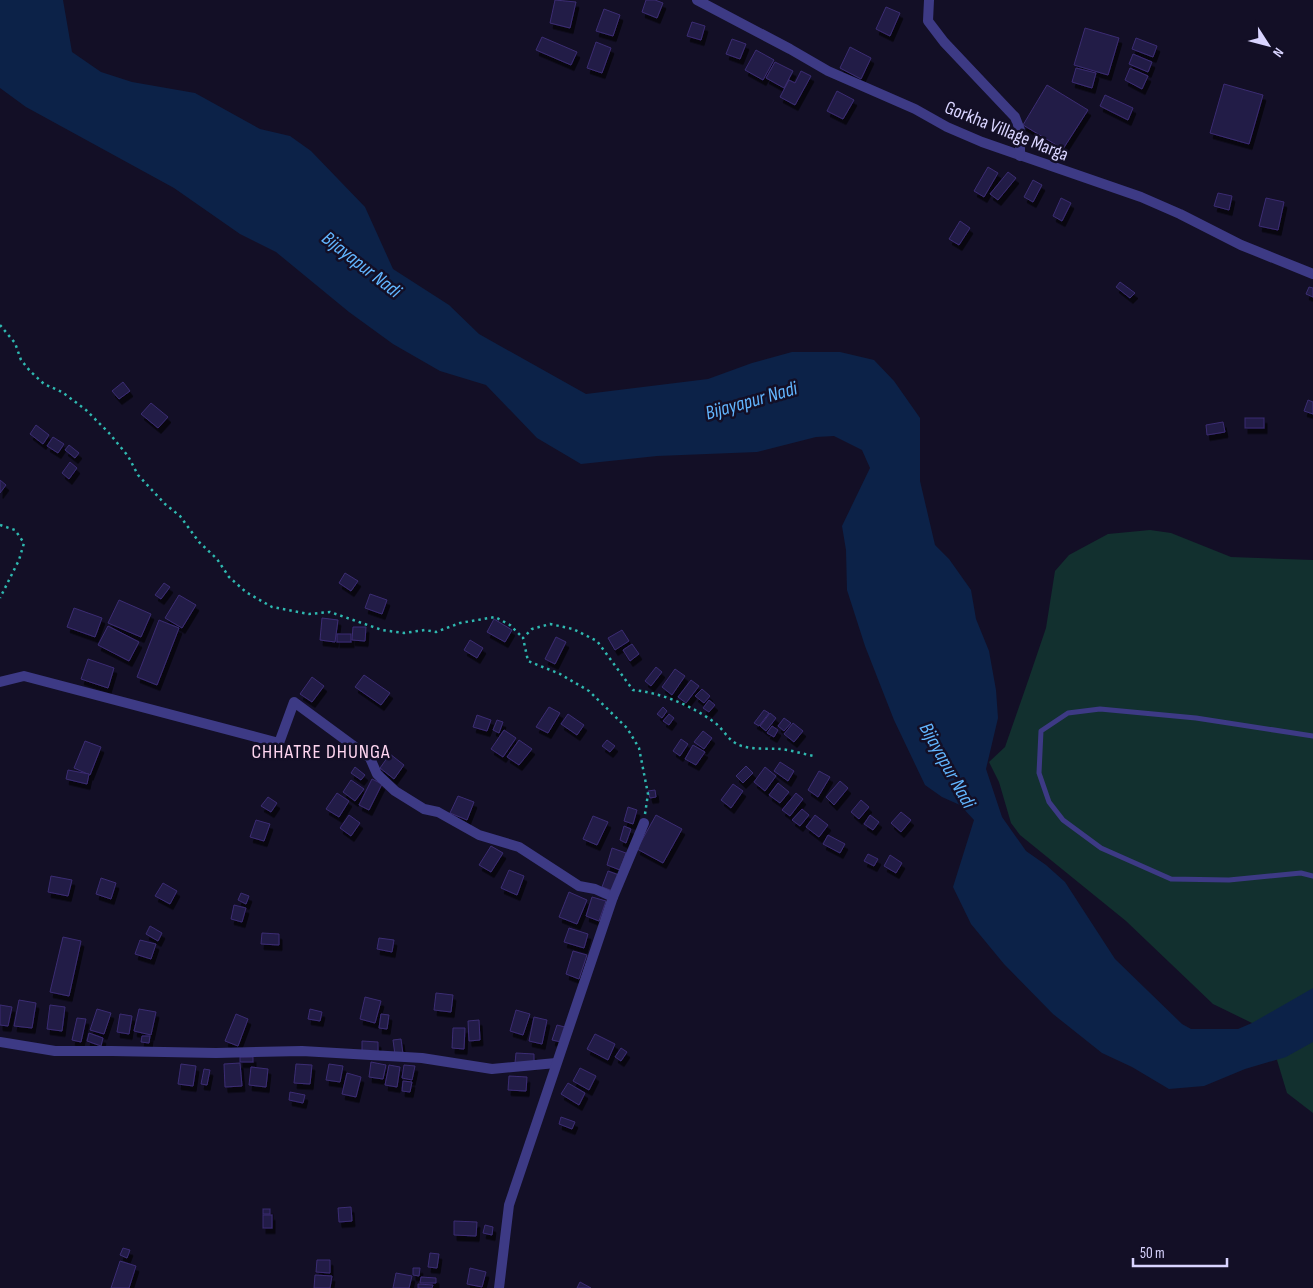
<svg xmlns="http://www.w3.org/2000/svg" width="1313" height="1288" font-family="'Sofia Sans Condensed',sans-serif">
	<defs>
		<filter id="shadow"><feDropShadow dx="3" dy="5.5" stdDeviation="0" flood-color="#0009"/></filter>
	</defs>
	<rect width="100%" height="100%" fill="#130f26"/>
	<polygon fill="#12302f" points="1150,530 1171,533 1231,557 1313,560 1313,1113 1287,1093 1274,1050 1252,1023 1213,1004 1126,921 1020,835 1011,823 999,782 989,762 1005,747 1028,681 1046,628 1055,571 1069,555 1108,534"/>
	<polygon fill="#0c2248" points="0,0 63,0 72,52 101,72 132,82 195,93 260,129 290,136 311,151 365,207 393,269 449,305 479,334 586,394 708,379 752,363 792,352 840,352 874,360 894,381 920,418 920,481 935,545 949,559 971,590 976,619 989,651 996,690 998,718 986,769 1002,817 1026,851 1046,865 1065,882 1115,959 1182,1024 1191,1029 1238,1029 1252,1023 1313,988 1313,1042 1286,1057 1245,1069 1204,1086 1169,1089 1132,1067 1102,1053 1053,1014 1004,964 971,924 953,887 974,820 960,805 942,797 925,785 894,720 865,646 847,590 846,550 842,526 870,468 862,450 834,436 816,437 757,452 657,456 581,464 537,438 486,385 440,371 393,344 349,312 276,252 240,234 174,188 26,107 0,88"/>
	<g fill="#241b47" stroke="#3b2d73" filter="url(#shadow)">
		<polygon points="555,0 576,2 570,28 550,23"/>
		<polygon points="646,0 655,0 663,3 657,18 642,12"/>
		<polygon points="886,7 900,13 890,36 876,29"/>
		<polygon points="604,9 620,15 613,36 596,31"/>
		<polygon points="692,22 705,26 701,40 687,36"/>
		<polygon points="1085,28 1119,38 1108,75 1074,65"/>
		<polygon points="542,37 577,52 571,65 536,50"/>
		<polygon points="1136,38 1157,46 1153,57 1132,49"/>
		<polygon points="732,39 746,44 740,59 726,54"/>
		<polygon points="596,42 611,48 602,73 587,68"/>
		<polygon points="850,47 871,58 861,79 840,68"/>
		<polygon points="756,50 774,60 763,80 745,70"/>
		<polygon points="1133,54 1152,62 1148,72 1129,64"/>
		<polygon points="775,62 793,71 784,88 766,78"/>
		<polygon points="1076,68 1096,73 1092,88 1072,82"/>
		<polygon points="1130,68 1148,76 1142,89 1125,80"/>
		<polygon points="801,71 811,76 795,105 780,97 789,80 795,83"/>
		<polygon points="1224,84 1263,95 1249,144 1210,133"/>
		<polygon points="1047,85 1088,110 1063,149 1023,125"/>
		<polygon points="837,91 854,100 843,119 827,111"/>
		<polygon points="1105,95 1133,108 1128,120 1100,106"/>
		<polygon points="988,167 998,173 984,197 974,191"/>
		<polygon points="1008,172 1016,178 998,200 990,194"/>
		<polygon points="1033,180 1042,185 1033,202 1024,197"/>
		<polygon points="1218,193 1232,196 1229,210 1214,206"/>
		<polygon points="1061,198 1071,203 1062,221 1053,216"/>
		<polygon points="1266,198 1284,202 1278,230 1259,226"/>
		<polygon points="960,221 970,228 959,245 949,239"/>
		<polygon points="1120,282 1135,293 1130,298 1116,287"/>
		<polygon points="1309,287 1313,288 1313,297 1306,294"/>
		<polygon points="123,382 130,391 119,399 112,391"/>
		<polygon points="1308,400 1313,402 1313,414 1304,411"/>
		<polygon points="151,403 168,417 158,428 141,414"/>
		<rect x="1245" y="418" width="19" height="10"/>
		<polygon points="1223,422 1225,432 1207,435 1206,425"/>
		<polygon points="36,425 49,435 43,444 30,434"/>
		<polygon points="53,437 64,444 58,453 47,446"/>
		<polygon points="69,445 79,453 75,458 65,450"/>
		<polygon points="70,462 77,468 69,479 62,473"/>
		<polygon points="0,480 6,485 0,493"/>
		<polygon points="345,573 358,581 351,591 339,583"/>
		<polygon points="164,583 170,587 161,599 155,595"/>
		<polygon points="370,594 387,600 382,614 365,608"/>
		<polygon points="179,595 196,605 182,628 165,618"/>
		<polygon points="119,600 151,614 141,637 108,623"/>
		<polygon points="74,608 102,618 95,637 67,627"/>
		<polygon points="322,618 338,620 335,642 320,640"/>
		<polygon points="494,619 512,630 505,642 487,632"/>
		<polygon points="159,620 179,628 157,685 137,677"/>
		<polygon points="108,626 139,642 129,661 98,645"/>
		<polygon points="353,627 366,627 365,641 352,640"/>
		<polygon points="622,630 629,641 615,650 608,638"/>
		<rect x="337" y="634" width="14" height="8"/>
		<polygon points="556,637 566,642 555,664 545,659"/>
		<polygon points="470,640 483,648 477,658 464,650"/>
		<polygon points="632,644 639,654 630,661 623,650"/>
		<polygon points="88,659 114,668 108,688 81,679"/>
		<polygon points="656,667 662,672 651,686 645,681"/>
		<polygon points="675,669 685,676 672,695 662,687"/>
		<polygon points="364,675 390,693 381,705 355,687"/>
		<polygon points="312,677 324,686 312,702 300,694"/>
		<polygon points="691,680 699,686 686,703 678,697"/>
		<polygon points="702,689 710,696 704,703 695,696"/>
		<polygon points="709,700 715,705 709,712 703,708"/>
		<polygon points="549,707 560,713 548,733 536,727"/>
		<polygon points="663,707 667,711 662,718 657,714"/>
		<polygon points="764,710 769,713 759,726 754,723"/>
		<polygon points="770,713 776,718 766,731 760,726"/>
		<polygon points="568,714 584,725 577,735 561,724"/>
		<polygon points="669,714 674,718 669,725 663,721"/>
		<polygon points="477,715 491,720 487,731 473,727"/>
		<polygon points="784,718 791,723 784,731 778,726"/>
		<polygon points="497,720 503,722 499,733 493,730"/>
		<polygon points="793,723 803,731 794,742 784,734"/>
		<polygon points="772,726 778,730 774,737 767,733"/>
		<polygon points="504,730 516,738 503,757 491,749"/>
		<polygon points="703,731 712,738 704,749 694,742"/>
		<polygon points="681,739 688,744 680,756 673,751"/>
		<polygon points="519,740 532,749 519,765 507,757"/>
		<polygon points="607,740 615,746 610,752 602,746"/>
		<polygon points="85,741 101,747 90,775 74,768"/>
		<polygon points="693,745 705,752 696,765 685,759"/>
		<polygon points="390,754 404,765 394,779 380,768"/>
		<polygon points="780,762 794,771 788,781 774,771"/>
		<polygon points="746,766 753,773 743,783 736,776"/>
		<polygon points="355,767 365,775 361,780 351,773"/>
		<polygon points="765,767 776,776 765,791 754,782"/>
		<polygon points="68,770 89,774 87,784 66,779"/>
		<polygon points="819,771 830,777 818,797 808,790"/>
		<polygon points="372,779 382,784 369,810 359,805"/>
		<polygon points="351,780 364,789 355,801 343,792"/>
		<polygon points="840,781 848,788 834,805 826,797"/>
		<polygon points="778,783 789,792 780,803 769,795"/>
		<polygon points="733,784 743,791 731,808 721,800"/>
		<polygon points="655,790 656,797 650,798 648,791"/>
		<polygon points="337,793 349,801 339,817 326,809"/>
		<polygon points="796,793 803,799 790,816 782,810"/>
		<polygon points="458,796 474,802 467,820 450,813"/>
		<polygon points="268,797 277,803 271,812 261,806"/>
		<polygon points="861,800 869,807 859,819 851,812"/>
		<polygon points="628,807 637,810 633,824 624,821"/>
		<polygon points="802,809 809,815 800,826 792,820"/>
		<polygon points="901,812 911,820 901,832 891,823"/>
		<polygon points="349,815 360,823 351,836 340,828"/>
		<polygon points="656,815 682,829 663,863 637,849"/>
		<polygon points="815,815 828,825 819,837 806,827"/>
		<polygon points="870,815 879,822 873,830 864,824"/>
		<polygon points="593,816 608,822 597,845 583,839"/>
		<polygon points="256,820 270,824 264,841 250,837"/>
		<polygon points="624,826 631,829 626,843 620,840"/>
		<polygon points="828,835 845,844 840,853 823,844"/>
		<polygon points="491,846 503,853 491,872 479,865"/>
		<polygon points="612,848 626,853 620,870 607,865"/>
		<polygon points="868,854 878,859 874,866 864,861"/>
		<polygon points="890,855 902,863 896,873 884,866"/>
		<polygon points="509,870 524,876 517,895 501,888"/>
		<polygon points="608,871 619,875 613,891 602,887"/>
		<polygon points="51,876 72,880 68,896 48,892"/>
		<polygon points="101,878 116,883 111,899 96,894"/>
		<polygon points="163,883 177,891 170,904 155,896"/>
		<polygon points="569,892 587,900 577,924 559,917"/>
		<polygon points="241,893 249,896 246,904 238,900"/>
		<polygon points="592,897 606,901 599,921 586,916"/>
		<polygon points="234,905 246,908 242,922 231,919"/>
		<polygon points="150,926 162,933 158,941 146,934"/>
		<polygon points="569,928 588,934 584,948 564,942"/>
		<polygon points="262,933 279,934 279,945 261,944"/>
		<polygon points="63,937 81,941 69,996 50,992"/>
		<polygon points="379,938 394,940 392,952 377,949"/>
		<polygon points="140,940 156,944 151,959 135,954"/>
		<polygon points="573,951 587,955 579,979 566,974"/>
		<polygon points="436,993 453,995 451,1012 434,1010"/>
		<polygon points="365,997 381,1001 375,1023 360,1019"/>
		<polygon points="19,1000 36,1003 32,1028 14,1026"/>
		<polygon points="0,1005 12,1007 8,1026 0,1025"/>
		<polygon points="50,1005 65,1007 62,1031 47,1029"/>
		<polygon points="97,1009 111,1013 104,1034 90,1030"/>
		<polygon points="139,1009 156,1012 151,1035 134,1031"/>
		<polygon points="310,1009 322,1012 320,1021 308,1019"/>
		<polygon points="516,1010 530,1014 523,1035 510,1031"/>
		<polygon points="120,1014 132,1016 129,1034 117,1032"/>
		<polygon points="236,1014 248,1019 238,1046 225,1041"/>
		<polygon points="381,1014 389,1015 387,1029 379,1028"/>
		<polygon points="534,1017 547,1020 542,1044 529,1041"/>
		<polygon points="77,1018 86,1019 81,1042 72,1040"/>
		<polygon points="479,1020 480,1040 469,1041 468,1021"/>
		<polygon points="557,1025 565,1027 561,1042 552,1040"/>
		<polygon points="453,1028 465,1028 464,1049 452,1048"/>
		<polygon points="89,1033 103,1038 101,1046 87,1041"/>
		<polygon points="595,1034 615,1044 608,1060 587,1049"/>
		<polygon points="142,1036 150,1036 149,1043 141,1042"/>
		<polygon points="401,1039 403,1054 395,1055 393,1040"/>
		<polygon points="362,1041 378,1042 378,1053 362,1052"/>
		<polygon points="621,1048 627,1052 621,1061 615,1057"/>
		<polygon points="516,1053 534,1054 534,1064 515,1063"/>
		<rect x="240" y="1057" width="13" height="5"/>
		<polygon points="371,1062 386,1065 383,1079 369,1077"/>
		<polygon points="240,1063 242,1086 225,1087 224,1064"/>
		<polygon points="181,1064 196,1066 193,1086 178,1084"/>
		<polygon points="296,1064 312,1065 310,1084 294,1083"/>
		<polygon points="329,1064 343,1066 340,1082 326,1080"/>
		<polygon points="389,1065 400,1067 397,1087 385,1085"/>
		<polygon points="404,1065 415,1066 412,1080 402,1078"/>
		<polygon points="251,1067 268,1069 266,1087 249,1085"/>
		<polygon points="580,1068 596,1076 589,1090 573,1081"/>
		<polygon points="204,1069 210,1070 207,1085 201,1084"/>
		<polygon points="347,1073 361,1077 356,1097 342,1094"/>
		<polygon points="509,1076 527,1077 526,1091 508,1090"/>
		<polygon points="403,1081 412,1082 410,1092 402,1091"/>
		<polygon points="568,1083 585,1093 579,1105 561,1094"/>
		<polygon points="290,1092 305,1095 303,1103 289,1100"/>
		<polygon points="561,1117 575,1122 572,1129 559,1124"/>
		<polygon points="351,1207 352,1221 339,1222 338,1208"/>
		<rect x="263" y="1209" width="7" height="5"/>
		<rect x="263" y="1215" width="9" height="13"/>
		<polygon points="454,1221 477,1222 476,1236 454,1235"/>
		<polygon points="485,1225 493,1227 492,1235 483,1233"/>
		<polygon points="123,1248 130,1250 127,1258 120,1255"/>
		<polygon points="430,1253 439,1254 437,1268 428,1267"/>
		<polygon points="317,1260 330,1260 330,1273 316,1272"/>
		<polygon points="120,1261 136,1266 129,1288 111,1288"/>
		<polygon points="413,1268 420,1268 419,1276 413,1275"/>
		<polygon points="470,1268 486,1272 482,1287 467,1284"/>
		<polygon points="396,1273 412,1276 409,1288 393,1288"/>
		<polygon points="315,1275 332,1276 330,1288 314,1288"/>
		<polygon points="421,1277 436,1278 436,1283 420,1283"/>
		<polygon points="580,1282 591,1288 577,1288"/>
		<polygon points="418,1284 433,1285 432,1288 418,1288"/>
	</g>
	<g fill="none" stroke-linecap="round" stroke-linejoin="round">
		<g stroke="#2fb8b0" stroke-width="2.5" stroke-dasharray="2.5 4" stroke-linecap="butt">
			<polyline points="0,325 15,343 21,360 30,371 44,384 62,392 86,410 109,433 128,456 138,475 165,504 180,516 199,542 217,559 229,577 246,592 272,607 309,614 330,612 382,630 404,633 425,630 436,632 460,623 495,617 510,625 523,638"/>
			<polyline points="0,525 15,530 24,543 19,560 0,598"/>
			<path d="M645 814 648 794 639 748 627 728 589 691 560 674 528 661 523 638 532 629 550 624 573 629 597 641 633 690C662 693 690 705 714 722 724 729 728 742 742 746 754 750 768 748 780 749 791 750 803 754 814 756"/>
		</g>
		<polyline stroke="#3d3a85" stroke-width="5" points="1313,736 1196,718 1100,709 1068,713 1041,731 1039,773 1049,802 1063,820 1101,848 1171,879 1229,880 1301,873 1313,876"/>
		<g stroke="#3d3a85" stroke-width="10">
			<polyline points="697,0 790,49 828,71 915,109 947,127 982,142 1141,197 1180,214 1241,245 1313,274"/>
			<polyline points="929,0 928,21 944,42 1015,117 1020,130 1020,156"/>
			<polyline points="0,682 24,676 279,743 294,702 370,758 377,774 395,791 424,809 438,812 479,835 519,847 579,886 595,889 613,897"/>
			<polyline points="0,1042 55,1051 112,1051 216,1053 302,1051 422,1058 492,1069 556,1063"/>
			<polyline points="499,1288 509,1205 613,897 644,823"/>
		</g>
	</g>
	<g text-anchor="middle" stroke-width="5" stroke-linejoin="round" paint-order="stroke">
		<g font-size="19" fill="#d9d4ff" stroke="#130f26">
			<text transform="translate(1007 130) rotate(22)" y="7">Gorkha Village Marga</text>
		</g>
		<g font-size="20" font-style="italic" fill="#62b6ff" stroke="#130f26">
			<text transform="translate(362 264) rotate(38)" y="7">Bijayapur Nadi</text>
			<text transform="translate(751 400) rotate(-16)" y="7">Bijayapur Nadi</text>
			<text transform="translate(948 765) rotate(61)" y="7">Bijayapur Nadi</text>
		</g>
		<g font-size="20" letter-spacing="1" fill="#ffd6f0" stroke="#130f26">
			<text x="321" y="758">CHHATRE DHUNGA</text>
		</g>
	</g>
	<g transform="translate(1268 45) rotate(126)" stroke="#130f26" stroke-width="4" paint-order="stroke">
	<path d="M0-4L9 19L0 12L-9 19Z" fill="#d9d4ff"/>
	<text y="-8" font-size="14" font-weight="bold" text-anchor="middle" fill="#d9d4ff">N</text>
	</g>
	<path d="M1133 1258v8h94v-8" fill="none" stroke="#d9d4ff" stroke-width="2.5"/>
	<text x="1140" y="1258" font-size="15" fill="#d9d4ff" stroke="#130f26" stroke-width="4" paint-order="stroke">50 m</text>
</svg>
